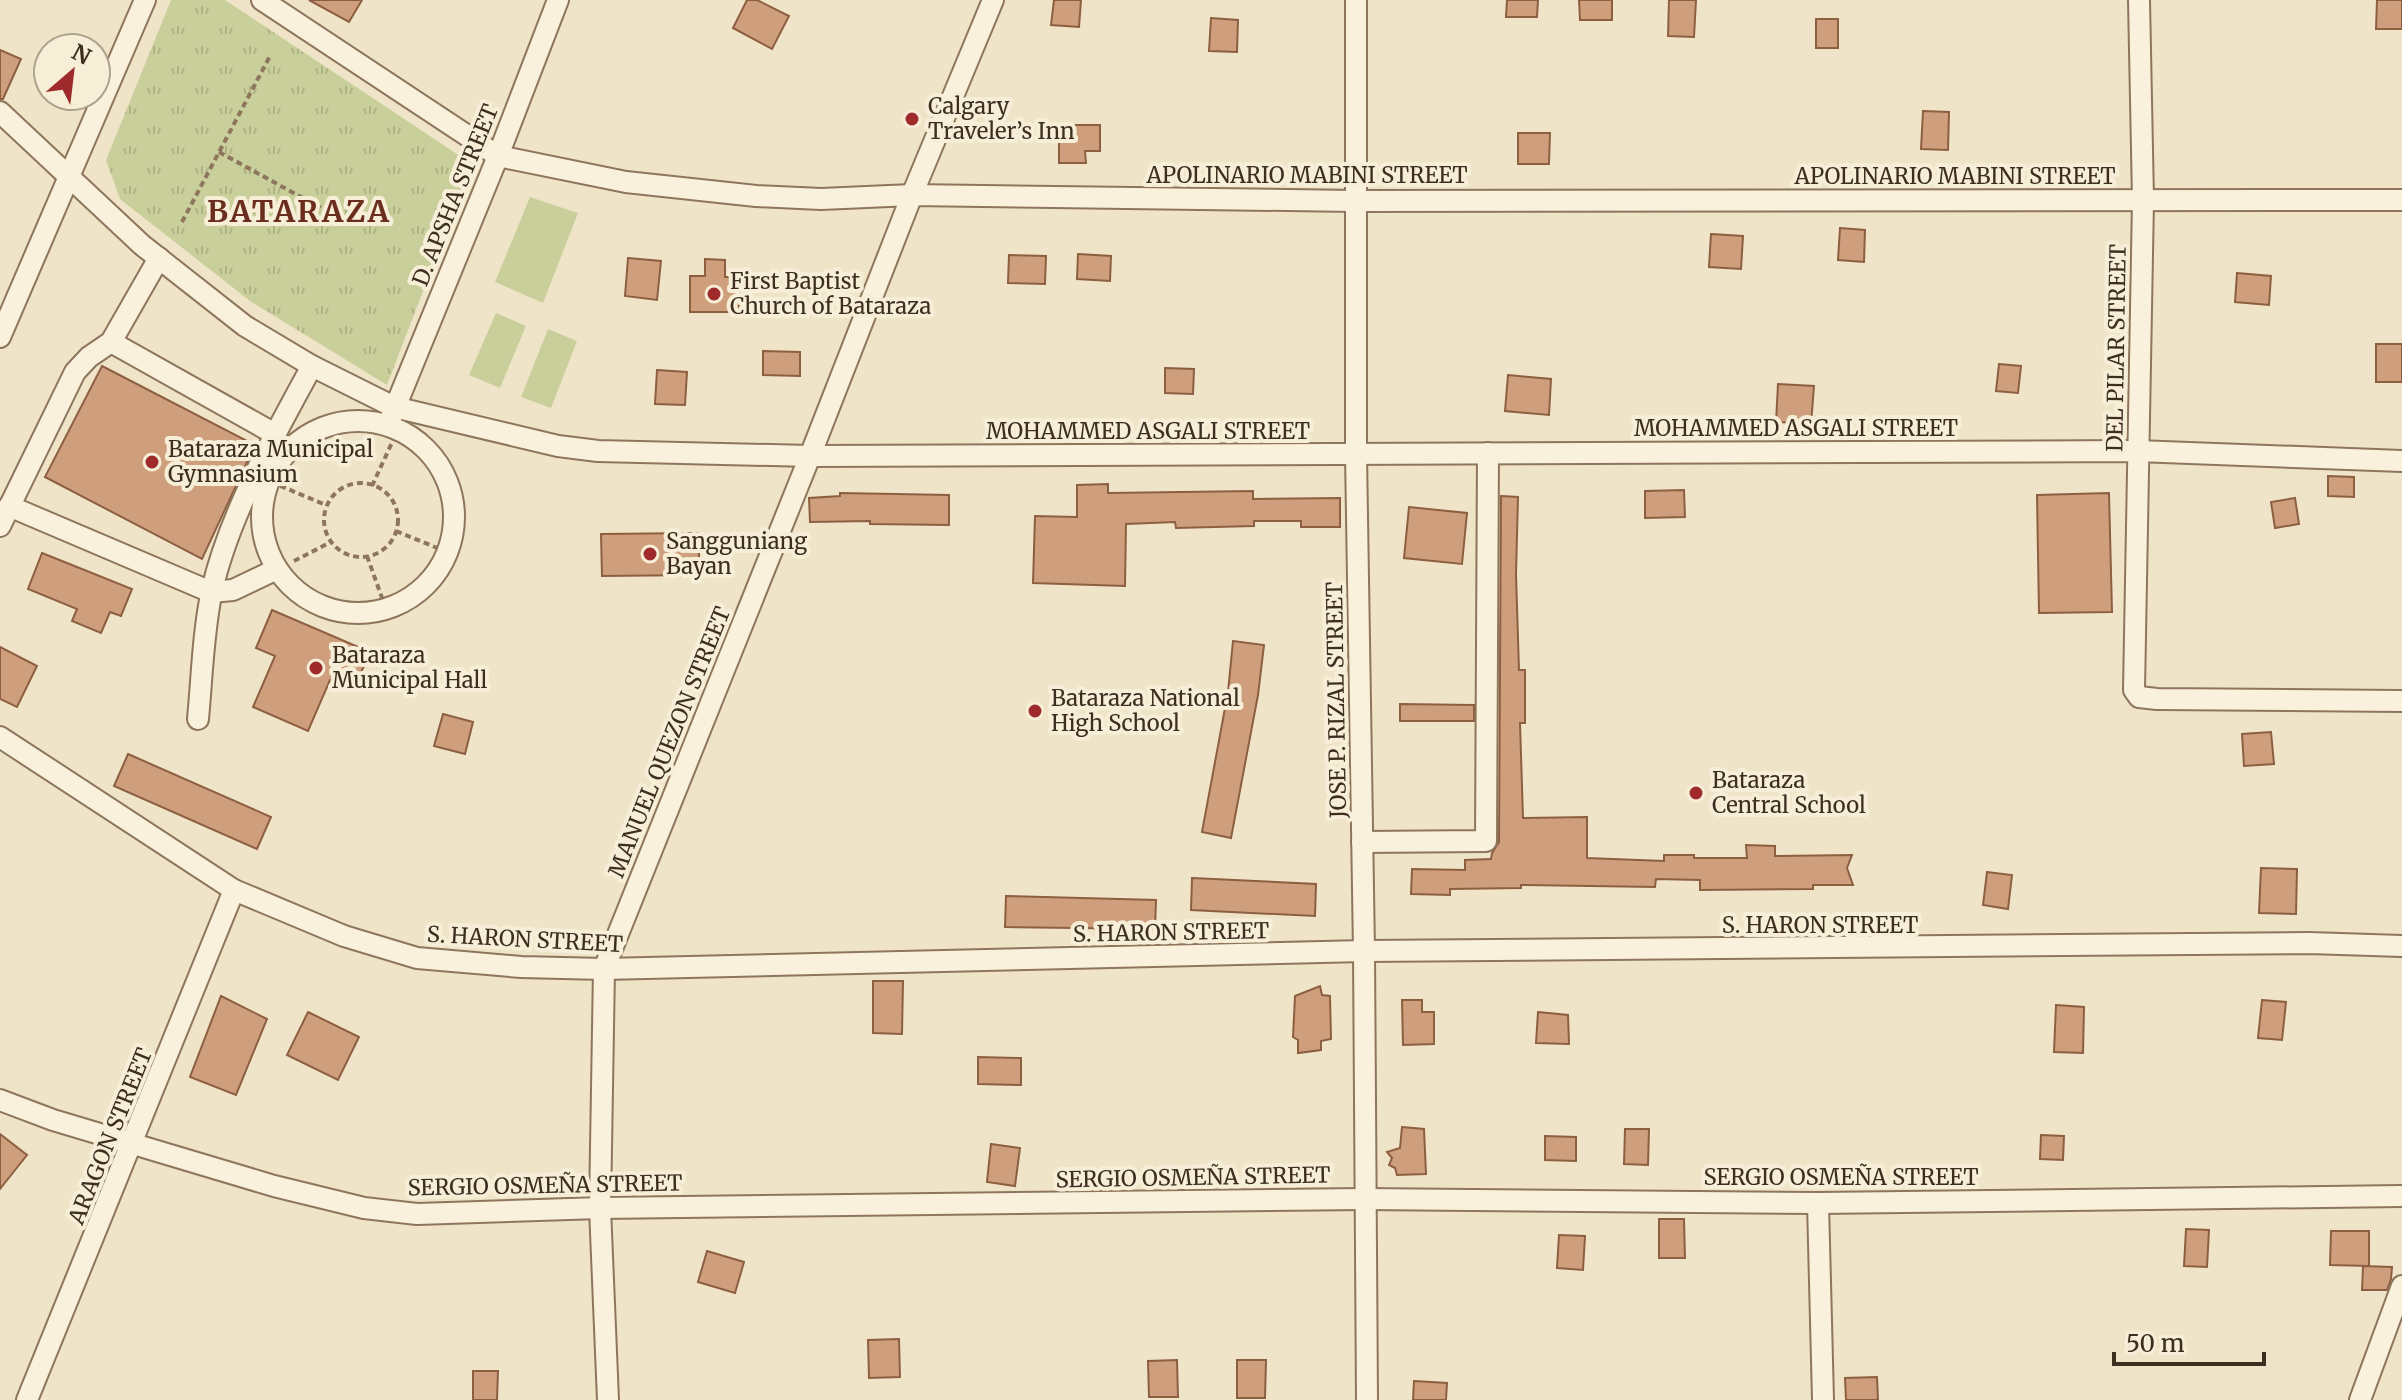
<svg xmlns="http://www.w3.org/2000/svg" width="2402" height="1400" font-family="Merriweather,serif">
	<defs>
		<pattern id="park-tufts" width="24" height="20" patternUnits="userSpaceOnUse" patternTransform="scale(2)"><rect width="24" height="20" fill="#c9cf9b"/><path d="M3 7l-1-3M5 7V3M7 7l1-3M15 17l-1-3M17 17v-4M19 17l1-3" fill="none" stroke="#aeb285"/></pattern>
	</defs>
	<rect width="100%" height="100%" fill="#f0e4c8"/>
	<g fill="#c9cf9b">
		<polygon points="530,197 578,213 543,303 495,282"/>
		<polygon points="496,313 526,326 500,388 469,375"/>
		<polygon points="548,329 577,341 551,408 521,397"/>
	</g>
	<polygon fill="url(#park-tufts)" points="171,0 225,0 472,164 387,385 250,301 120,199 106,160"/>
	<g fill="#cf9f7d" stroke="#8d5f41" stroke-width="2">
		<polygon points="309,0 362,0 349,22"/>
		<polygon points="747,0 757,0 789,16 772,49 733,28"/>
		<polygon points="1054,0 1081,0 1079,27 1051,25"/>
		<polygon points="1507,0 1538,0 1537,17 1506,17"/>
		<polygon points="1579,0 1612,0 1612,20 1580,20"/>
		<polygon points="1669,0 1696,0 1694,37 1668,36"/>
		<polygon points="2377,0 2402,0 2402,29 2376,29"/>
		<polygon points="1211,18 1238,20 1237,52 1209,51"/>
		<rect x="1816" y="19" width="22" height="29"/>
		<polygon points="0,50 21,59 3,99 0,99"/>
		<polygon points="1923,111 1949,112 1948,150 1921,149"/>
		<polygon points="1059,125 1100,125 1100,151 1085,151 1086,163 1059,163"/>
		<polygon points="1518,133 1550,133 1549,164 1518,164"/>
		<polygon points="1840,228 1865,230 1864,262 1838,260"/>
		<polygon points="1711,234 1743,236 1741,269 1709,267"/>
		<polygon points="1078,254 1111,256 1110,281 1077,279"/>
		<polygon points="1009,255 1046,256 1045,284 1008,283"/>
		<polygon points="628,258 661,261 657,300 625,296"/>
		<polygon points="705,259 725,260 725,277 740,277 739,312 690,312 690,276 705,276"/>
		<polygon points="2237,273 2271,276 2269,305 2235,302"/>
		<rect x="2376" y="344" width="26" height="38"/>
		<polygon points="763,351 800,352 800,376 763,375"/>
		<polygon points="1999,364 2021,366 2018,393 1996,391"/>
		<polygon points="102,366 255,445 202,559 45,477"/>
		<polygon points="1165,368 1194,369 1193,394 1165,393"/>
		<polygon points="657,370 687,372 685,405 655,404"/>
		<polygon points="1508,375 1551,379 1549,415 1505,411"/>
		<polygon points="1778,384 1814,386 1811,424 1776,422"/>
		<polygon points="2328,476 2354,477 2354,497 2328,496"/>
		<polygon points="1108,484 1108,493 1253,491 1253,499 1340,498 1340,527 1301,527 1301,521 1254,521 1254,526 1176,528 1175,522 1126,524 1125,586 1033,583 1035,516 1077,517 1077,485"/>
		<polygon points="1684,490 1685,517 1645,518 1645,491"/>
		<polygon points="840,493 949,495 949,525 870,524 870,521 810,522 809,498 840,496"/>
		<polygon points="2109,493 2112,612 2039,613 2037,495"/>
		<polygon points="1501,496 1518,497 1516,574 1519,670 1525,670 1525,723 1520,723 1523,818 1587,817 1587,858 1664,861 1664,855 1694,855 1694,858 1747,858 1746,845 1775,846 1775,856 1852,855 1847,868 1853,885 1813,885 1813,889 1700,890 1700,880 1656,879 1655,887 1521,885 1521,888 1450,889 1450,895 1411,894 1412,869 1465,870 1465,860 1491,859 1492,853 1499,842"/>
		<polygon points="2295,498 2299,524 2275,528 2271,502"/>
		<polygon points="1409,507 1467,513 1462,564 1404,558"/>
		<polygon points="699,533 699,575 602,576 601,534"/>
		<polygon points="42,553 132,589 121,616 110,612 101,633 72,621 77,609 28,589"/>
		<polygon points="272,610 370,652 353,691 330,680 308,731 253,707 275,656 256,648"/>
		<polygon points="1233,641 1264,645 1258,695 1231,838 1202,832 1228,692"/>
		<polygon points="0,647 37,666 17,707 0,699"/>
		<polygon points="1400,704 1474,705 1474,721 1400,721"/>
		<polygon points="443,714 473,722 465,754 434,746"/>
		<polygon points="2271,732 2274,764 2244,766 2242,734"/>
		<polygon points="128,754 271,817 257,849 114,786"/>
		<polygon points="2261,868 2297,869 2296,914 2259,913"/>
		<polygon points="1987,872 2012,875 2008,909 1983,905"/>
		<polygon points="1192,878 1316,884 1315,916 1191,910"/>
		<polygon points="1006,896 1156,900 1155,929 1005,927"/>
		<polygon points="873,981 903,981 902,1034 873,1033"/>
		<polygon points="1320,986 1322,995 1330,996 1331,1039 1321,1041 1321,1050 1298,1053 1298,1040 1293,1037 1295,996"/>
		<polygon points="221,996 267,1019 236,1095 190,1077"/>
		<polygon points="1402,1000 1422,1000 1422,1012 1434,1012 1434,1044 1403,1045"/>
		<polygon points="2262,1000 2286,1002 2282,1040 2258,1038"/>
		<polygon points="2056,1005 2084,1007 2083,1053 2054,1052"/>
		<polygon points="308,1012 359,1037 338,1080 287,1055"/>
		<polygon points="1538,1012 1568,1015 1569,1044 1536,1043"/>
		<polygon points="978,1057 1021,1058 1021,1085 978,1084"/>
		<polygon points="1402,1127 1424,1129 1426,1174 1397,1175 1395,1168 1389,1165 1392,1158 1387,1152 1400,1148"/>
		<polygon points="1625,1129 1649,1129 1648,1165 1624,1164"/>
		<polygon points="0,1134 27,1155 0,1189"/>
		<polygon points="2041,1135 2064,1136 2063,1160 2040,1159"/>
		<polygon points="1545,1136 1576,1137 1576,1161 1545,1160"/>
		<polygon points="991,1144 1020,1148 1015,1186 987,1182"/>
		<polygon points="1659,1219 1684,1219 1685,1258 1659,1258"/>
		<polygon points="2186,1229 2209,1230 2207,1267 2184,1266"/>
		<polygon points="2331,1231 2369,1231 2369,1266 2330,1265"/>
		<polygon points="1559,1235 1585,1236 1583,1270 1557,1268"/>
		<polygon points="707,1251 744,1262 735,1293 698,1282"/>
		<polygon points="2363,1266 2392,1267 2391,1279 2387,1290 2362,1290"/>
		<polygon points="899,1339 900,1377 869,1378 868,1340"/>
		<polygon points="1177,1360 1178,1397 1149,1397 1148,1361"/>
		<polygon points="1237,1360 1266,1360 1265,1398 1237,1398"/>
		<polygon points="473,1371 498,1371 497,1400 473,1400"/>
		<polygon points="1877,1377 1878,1400 1846,1400 1845,1378"/>
		<polygon points="1414,1381 1447,1383 1446,1400 1413,1400"/>
	</g>
	<g fill="none" stroke-linecap="round" stroke-linejoin="round">
		<g stroke="#8d765c" stroke-width="24">
			<g id="minor">
				<polyline points="262,0 498,156 626,182 756,196 821,199 912,195 1355,201 2402,200"/>
				<polyline points="1356,0 1356,454 1364,951 1367,1400"/>
				<polyline points="2139,0 2143,200 2134,690 2139,697 2157,699 2402,701"/>
				<polyline points="0,112 142,245 245,326 312,366 394,407 558,446 598,451 810,456 2137,451 2402,461"/>
				<polyline points="0,337 145,0"/>
				<polyline points="111,342 275,434"/>
				<polyline points="390,420 498,156 558,0"/>
				<circle cx="358" cy="517" r="96"/>
				<polyline points="9,506 211,592 233,590 277,569"/>
				<polyline points="0,526 75,372 89,357 111,342 159,258"/>
				<path d="M198 719C202 677 203 632 212 590 229 515 275 434 312 366"/>
				<polyline points="0,737 234,890 344,936 417,958 521,967 604,969 1364,951 2309,943 2402,946"/>
				<polyline points="1362,842 1486,841 1488,453"/>
				<polyline points="0,1100 53,1120 274,1186 364,1208 417,1214 600,1208 1364,1199 1818,1203 2402,1196"/>
				<polyline points="1818,1203 1823,1400"/>
				<polyline points="27,1400 234,890"/>
				<polyline points="608,1400 600,1208 604,969 810,456 912,195 993,0"/>
				<polyline points="2360,1400 2402,1286"/>
			</g>
		</g>
		<g stroke="#8d765c" stroke-width="4" stroke-dasharray="6 4" stroke-linecap="butt">
			<polyline points="219,152 321,208"/>
			<polyline points="182,222 270,56"/>
			<polyline points="271,482 326,505"/>
			<circle cx="361" cy="520" r="37"/>
			<polyline points="372,486 395,436"/>
			<polyline points="396,531 447,552"/>
			<polyline points="367,556 386,609"/>
			<polyline points="294,561 331,542"/>
		</g>
		<use href="#minor" stroke="#faf1dc" stroke-width="20"/>
	</g>
	<g fill="#9e2a2b" stroke="#f7eed8" stroke-width="3">
		<circle cx="912" cy="119" r="8"/>
		<circle cx="714" cy="294" r="8"/>
		<circle cx="152" cy="462" r="8"/>
		<circle cx="650" cy="554" r="8"/>
		<circle cx="316" cy="668" r="8"/>
		<circle cx="1035" cy="711" r="8"/>
		<circle cx="1696" cy="793" r="8"/>
	</g>
	<g text-anchor="middle" stroke-width="8" stroke-linejoin="round" paint-order="stroke">
		<g font-size="22" fill="#3d2e20" stroke="#f7eed8" text-anchor="start">
			<text x="928" y="114">Calgary<tspan x="928" dy="25">Traveler’s Inn</tspan></text>
			<text x="730" y="289">First Baptist<tspan x="730" dy="25">Church of Bataraza</tspan></text>
			<text x="168" y="457">Bataraza Municipal<tspan x="168" dy="25">Gymnasium</tspan></text>
			<text x="666" y="549">Sangguniang<tspan x="666" dy="25">Bayan</tspan></text>
			<text x="332" y="663">Bataraza<tspan x="332" dy="25">Municipal Hall</tspan></text>
			<text x="1051" y="706">Bataraza National<tspan x="1051" dy="25">High School</tspan></text>
			<text x="1712" y="788">Bataraza<tspan x="1712" dy="25">Central School</tspan></text>
		</g>
		<g font-size="22" fill="#3d2e20" stroke="#f7eed8">
			<text x="1307" y="183">APOLINARIO MABINI STREET</text>
			<text x="1955" y="184">APOLINARIO MABINI STREET</text>
			<text transform="translate(455 195) rotate(-68)" y="8">D. APSHA STREET</text>
			<text transform="translate(2116 348) rotate(-89)" y="8">DEL PILAR STREET</text>
			<text x="1796" y="436">MOHAMMED ASGALI STREET</text>
			<text x="1148" y="439">MOHAMMED ASGALI STREET</text>
			<text transform="translate(1336 700) rotate(-91)" y="8">JOSE P. RIZAL STREET</text>
			<text transform="translate(669 742) rotate(-68)" y="8">MANUEL QUEZON STREET</text>
			<text x="1820" y="933">S. HARON STREET</text>
			<text transform="translate(1171 932) rotate(-1)" y="8">S. HARON STREET</text>
			<text transform="translate(525 939) rotate(3)" y="8">S. HARON STREET</text>
			<text transform="translate(110 1136) rotate(-68)" y="8">ARAGON STREET</text>
			<text transform="translate(1193 1177) rotate(-1)" y="8">SERGIO OSMEÑA STREET</text>
			<text x="1841" y="1185">SERGIO OSMEÑA STREET</text>
			<text transform="translate(545 1185) rotate(-1)" y="8">SERGIO OSMEÑA STREET</text>
		</g>
		<g font-size="30" font-weight="bold" letter-spacing="2" fill="#6b2e1e" stroke="#f7eed8">
			<text x="299" y="222">BATARAZA</text>
		</g>
	</g>
	<g transform="translate(72 72) rotate(28)"><circle r="38" fill="#f7eed8" stroke="#ada18e" stroke-width="2"/>
	<path d="M0-6L14 30L0 20L-14 30Z" fill="#9e2a2b"/>
	<text y="-12" font-size="22" font-weight="bold" text-anchor="middle" fill="#3d2e20">N</text>
	</g>
	<path d="M2114 1352v12h150v-12" fill="none" stroke="#3d2e20" stroke-width="4"/>
	<text x="2126" y="1352" font-size="24" fill="#3d2e20" stroke="#f7eed8" stroke-width="6" paint-order="stroke">50 m</text>
</svg>
